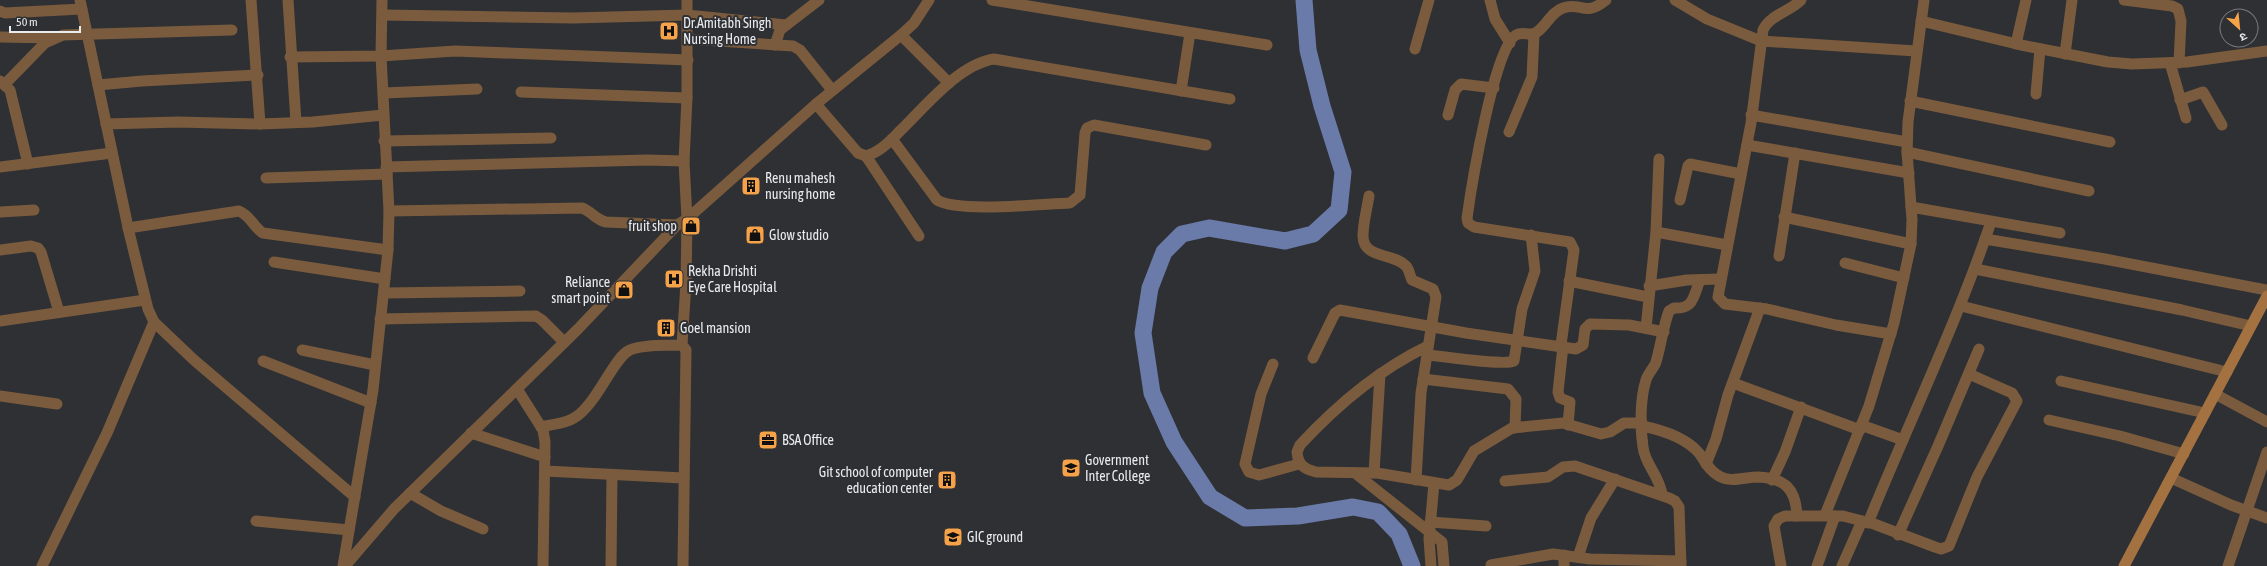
<svg xmlns="http://www.w3.org/2000/svg" width="2267" height="566" font-family="'Asap Condensed','Noto Sans Devanagari',sans-serif">
	<rect width="100%" height="100%" fill="#2e3034"/>
	<g fill="none" stroke-linecap="round" stroke-linejoin="round">
		<polyline stroke="#6a7ba9" stroke-width="17" points="1304,0 1308,50 1322,106 1343,172 1339,210 1313,234 1285,241 1209,228 1182,234 1164,252 1150,288 1143,333 1152,393 1174,442 1210,497 1245,518 1298,516 1353,507 1378,512 1399,534 1412,566"/>
		<g stroke="#7b5b3d" stroke-width="11">
			<polyline points="80,0 129,232 148,309 154,322 194,360 355,497"/>
			<polyline points="251,0 260,124"/>
			<polyline points="288,0 296,122"/>
			<polyline points="992,0 1267,45"/>
			<polyline points="1490,0 1495,19 1510,43"/>
			<polyline points="1675,0 1707,19 1761,41 1916,51"/>
			<path d="M1801 0C1789 12 1770 15 1763 30L1751 123 1718 297 1725 304 1767 309 1836 325 1891 334"/>
			<polyline points="2124,0 2172,6 2178,9 2181,21 2179,63"/>
			<polyline points="0,11 5,13 82,9"/>
			<polyline points="383,15 573,18 687,15 786,25"/>
			<polyline points="1921,21 2021,45 2108,62 2132,64 2187,62 2267,51"/>
			<polyline points="901,35 949,83"/>
			<polyline points="0,37 52,38"/>
			<polyline points="688,39 793,46 800,50 832,90"/>
			<polyline points="2016,44 2026,0"/>
			<polyline points="775,45 780,30 819,0"/>
			<polyline points="1415,49 1429,0"/>
			<polyline points="2065,54 2072,0"/>
			<polyline points="290,57 381,56 455,51 688,60"/>
			<polyline points="2170,63 2186,118"/>
			<polyline points="0,81 10,90 28,164"/>
			<polyline points="5,84 45,43 63,35 232,30"/>
			<polyline points="98,85 142,81 258,75"/>
			<polyline points="1181,91 1190,33"/>
			<polyline points="521,92 687,98"/>
			<polyline points="384,93 477,89"/>
			<polyline points="2036,94 2040,49"/>
			<polyline points="2180,100 2203,92 2222,125"/>
			<polyline points="1910,101 2110,142"/>
			<path d="M816 104 858 153 866 156C880 152 890 141 900 131 925 107 959 64 994 59L1230 99"/>
			<polyline points="1448,115 1455,90 1461,84 1494,88"/>
			<polyline points="1751,115 1907,142"/>
			<polyline points="106,124 178,122 260,124 313,122 383,115"/>
			<polyline points="1509,132 1532,77 1534,34"/>
			<path d="M892 139 937 200C959 213 1041 204 1070 203L1080 195 1085 133 1087 128 1094 125 1206 145"/>
			<polyline points="384,141 551,138"/>
			<polyline points="1747,145 1909,173"/>
			<polyline points="1907,152 2089,191"/>
			<polyline points="866,156 919,236"/>
			<polyline points="0,167 112,153"/>
			<polyline points="386,167 647,160 684,161"/>
			<polyline points="266,178 387,174"/>
			<path d="M1369 196C1367 209 1363 223 1363 236 1363 259 1394 253 1406 266 1409 269 1410 276 1412 280L1433 289 1436 297 1421 393 1416 480"/>
			<polyline points="1680,200 1688,166 1690,164 1741,174"/>
			<polyline points="1911,207 2060,233"/>
			<path d="M389 211 582 208C591 211 596 220 606 222L677 225"/>
			<polyline points="0,212 34,210"/>
			<polyline points="1784,217 1911,244"/>
			<path d="M128 228 239 211C251 216 253 227 263 233L388 250"/>
			<polyline points="1656,232 1727,245"/>
			<polyline points="1985,239 2105,259 2267,290"/>
			<polyline points="0,250 31,246 38,248 41,252 59,312"/>
			<polyline points="1779,256 1795,153"/>
			<polyline points="274,262 385,279"/>
			<polyline points="1845,263 1904,278"/>
			<polyline points="1975,269 2182,310 2251,326"/>
			<polyline points="1569,281 1648,297"/>
			<polyline points="1649,286 1687,280 1720,279"/>
			<polyline points="385,293 520,291"/>
			<polyline points="1961,306 2227,372"/>
			<polyline points="380,319 536,316 542,320 564,342"/>
			<polyline points="0,321 145,300"/>
			<polyline points="1646,328 1656,232 1659,159"/>
			<path d="M1561 345 1574 250 1570 242 1474 227 1468 223 1467 218C1471 189 1494 47 1516 35 1523 31 1531 37 1537 32 1547 25 1551 12 1563 8 1581 1 1584 18 1606 0"/>
			<path d="M1428 346C1378 370 1337 405 1300 445L1297 452C1298 465 1304 469 1316 472L1377 473 1449 485 1457 480 1474 451 1512 428 1563 423 1601 434 1610 432 1624 423H1642"/>
			<polyline points="1563,346 1558,392 1560,398 1570,402 1568,425"/>
			<polyline points="302,350 375,365"/>
			<path d="M1427 355C1443 356 1504 366 1514 361L1522 309 1535 271 1531 235"/>
			<polyline points="1313,358 1335,313 1340,310 1466,333 1576,349 1583,345 1585,329 1590,324 1629,325 1664,332"/>
			<polyline points="263,361 371,403"/>
			<polyline points="1273,364 1261,394 1245,464 1249,472 1259,475 1299,464"/>
			<polyline points="1423,379 1508,389 1516,399 1515,428"/>
			<polyline points="2061,381 2205,413"/>
			<polyline points="1733,383 1860,430"/>
			<polyline points="517,389 543,430 545,442 543,566"/>
			<polyline points="2215,394 2267,422"/>
			<polyline points="0,396 57,404"/>
			<polyline points="2049,420 2120,436 2184,454"/>
			<polyline points="1861,425 1903,440"/>
			<path d="M1642 426C1662 430 1685 437 1699 453 1705 461 1709 471 1719 476 1731 483 1744 477 1758 477 1785 478 1796 489 1797 516"/>
			<path d="M541 427C551 424 565 424 574 418 597 405 614 356 630 350 644 344 666 346 682 345"/>
			<polyline points="471,433 545,457"/>
			<polyline points="1706,464 1716,439 1728,395 1760,308"/>
			<polyline points="545,471 683,478"/>
			<polyline points="1355,473 1442,542 1444,566"/>
			<polyline points="1374,473 1380,374"/>
			<polyline points="2171,478 2231,505 2267,518"/>
			<polyline points="1772,480 1785,452 1801,407"/>
			<polyline points="1505,481 1548,477 1563,467 1575,466 1669,498 1675,501 1679,507 1681,566"/>
			<polyline points="410,493 441,511 483,529"/>
			<path d="M1662 495C1660 476 1645 465 1643 447 1640 427 1640 399 1646 380 1648 373 1654 368 1656 362 1661 345 1663 327 1669 311L1674 308C1694 309 1693 297 1700 280"/>
			<polyline points="1825,515 1869,406 1894,323 1911,244 1912,220 1907,152 1908,122 1924,0"/>
			<polyline points="256,521 349,530"/>
			<polyline points="1430,522 1486,526"/>
			<path d="M1868 523C1909 422 1956 325 1991 222"/>
			<polyline points="1898,535 1938,446 1979,349"/>
			<polyline points="1578,557 1591,518 1615,479"/>
			<polyline points="1491,565 1553,554 1590,559 1681,561"/>
			<polyline points="42,566 107,433 154,322"/>
			<polyline points="611,566 612,475"/>
			<polyline points="1431,566 1429,539 1434,483"/>
			<polyline points="1564,566 1564,555"/>
			<polyline points="1781,566 1774,526 1778,519 1785,516 1843,516 1874,524 1935,547 1941,549 1949,546 1977,477 2017,401 2012,393 1969,374"/>
			<polyline points="1817,566 1835,516"/>
			<polyline points="1842,566 1862,521"/>
			<polyline points="2228,566 2267,452"/>
		</g>
		<g stroke="#7b5b3d" stroke-width="11">
			<polyline points="343,566 373,390 388,250 389,211 381,56 382,0"/>
			<polyline points="345,566 394,509 578,329 677,225 687,219 816,104 901,35 914,23 929,0"/>
			<polyline points="683,566 686,350 682,345 686,283 687,219 684,161 687,98 687,0"/>
		</g>
		<polyline stroke="#a47241" stroke-width="11" points="2124,566 2267,296"/>
	</g>
	<defs>
		<g id="hospital-square" transform="scale(1)"><rect x="-9" y="-9" width="18" height="18" rx="4" fill="#f6a248" stroke="#2e3034"/><path d="M-5-5h3v3.5h4V-5h3V5h-3V1.5h-4V5h-3Z" fill="#111"/></g>
		<g id="building-square" transform="scale(1)"><rect x="-9" y="-9" width="18" height="18" rx="4" fill="#f6a248" stroke="#2e3034"/><path d="M-4-6H4V6H1V3H-1V6H-4ZM-2.5-4.3h1.7v1.8h-1.7ZM.8-4.3h1.7v1.8H.8ZM-2.5-1h1.7V.8h-1.7ZM.8-1h1.7V.8H.8Z" fill="#111"/></g>
		<g id="shop-square" transform="scale(1)"><rect x="-9" y="-9" width="18" height="18" rx="4" fill="#f6a248" stroke="#2e3034"/><path d="M-5-2.5h2.3a2.7 3.5 0 0 1 5.4 0H5L5.5 6h-11ZM-1.5-2.5h3a1.5 2.3 0 0 0-3 0Z" fill="#111"/></g>
		<g id="office-square" transform="scale(1)"><rect x="-9" y="-9" width="18" height="18" rx="4" fill="#f6a248" stroke="#2e3034"/><path d="M-6-3h4V-5.5h4V-3h4V5H-6ZM-1-4.5V-3h2v-1.5ZM-6 0V1H6V0Z" fill="#111"/></g>
		<g id="university-square" transform="scale(1)"><rect x="-9" y="-9" width="18" height="18" rx="4" fill="#f6a248" stroke="#2e3034"/><path d="M0-5L7-2L0 1L-7-2ZM-4 1L0 2.5L4 1V4Q0 6-4 4Z" fill="#111"/></g>
	</defs>
	<g fill-rule="evenodd">
		<use href="#hospital-square" x="669" y="31"/>
		<use href="#building-square" x="751" y="186"/>
		<use href="#shop-square" x="691" y="226"/>
		<use href="#shop-square" x="755" y="235"/>
		<use href="#hospital-square" x="674" y="279"/>
		<use href="#shop-square" x="624" y="290"/>
		<use href="#building-square" x="666" y="328"/>
		<use href="#office-square" x="768" y="440"/>
		<use href="#university-square" x="1071" y="468"/>
		<use href="#building-square" x="947" y="480"/>
		<use href="#university-square" x="953" y="537"/>
	</g>
	<g text-anchor="middle" stroke-width="4" stroke-linejoin="round" paint-order="stroke">
		<g font-size="14" fill="#eaebee" stroke="#2e3034" text-anchor="start">
			<text x="683" y="28">Dr.Amitabh Singh<tspan x="683" dy="16">Nursing Home</tspan></text>
			<text x="765" y="183">Renu mahesh<tspan x="765" dy="16">nursing home</tspan></text>
			<text x="677" y="231" text-anchor="end">fruit shop</text>
			<text x="769" y="240">Glow studio</text>
			<text x="688" y="276">Rekha Drishti<tspan x="688" dy="16">Eye Care Hospital</tspan></text>
			<text x="610" y="287" text-anchor="end">Reliance<tspan x="610" dy="16">smart point</tspan></text>
			<text x="680" y="333">Goel mansion</text>
			<text x="782" y="445">BSA Office</text>
			<text x="1085" y="465">Government<tspan x="1085" dy="16">Inter College</tspan></text>
			<text x="933" y="477" text-anchor="end">Git school of computer<tspan x="933" dy="16">education center</tspan></text>
			<text x="967" y="542">GIC ground</text>
		</g>
	</g>
	<g transform="translate(2239 28) rotate(153)"><circle r="19" fill="#2e3034" stroke="#797b7e"/>
	<path d="M0-3L7 15L0 10L-7 15Z" fill="#f6a248"/>
	<text y="-6" font-size="11" font-weight="bold" text-anchor="middle" fill="#eaebee">उ</text>
	</g>
	<path d="M10 26v6h70v-6" fill="none" stroke="#eaebee" stroke-width="2"/>
	<text x="16" y="26" font-size="12" fill="#eaebee" stroke="#2e3034" stroke-width="3" paint-order="stroke">50 m</text>
</svg>
